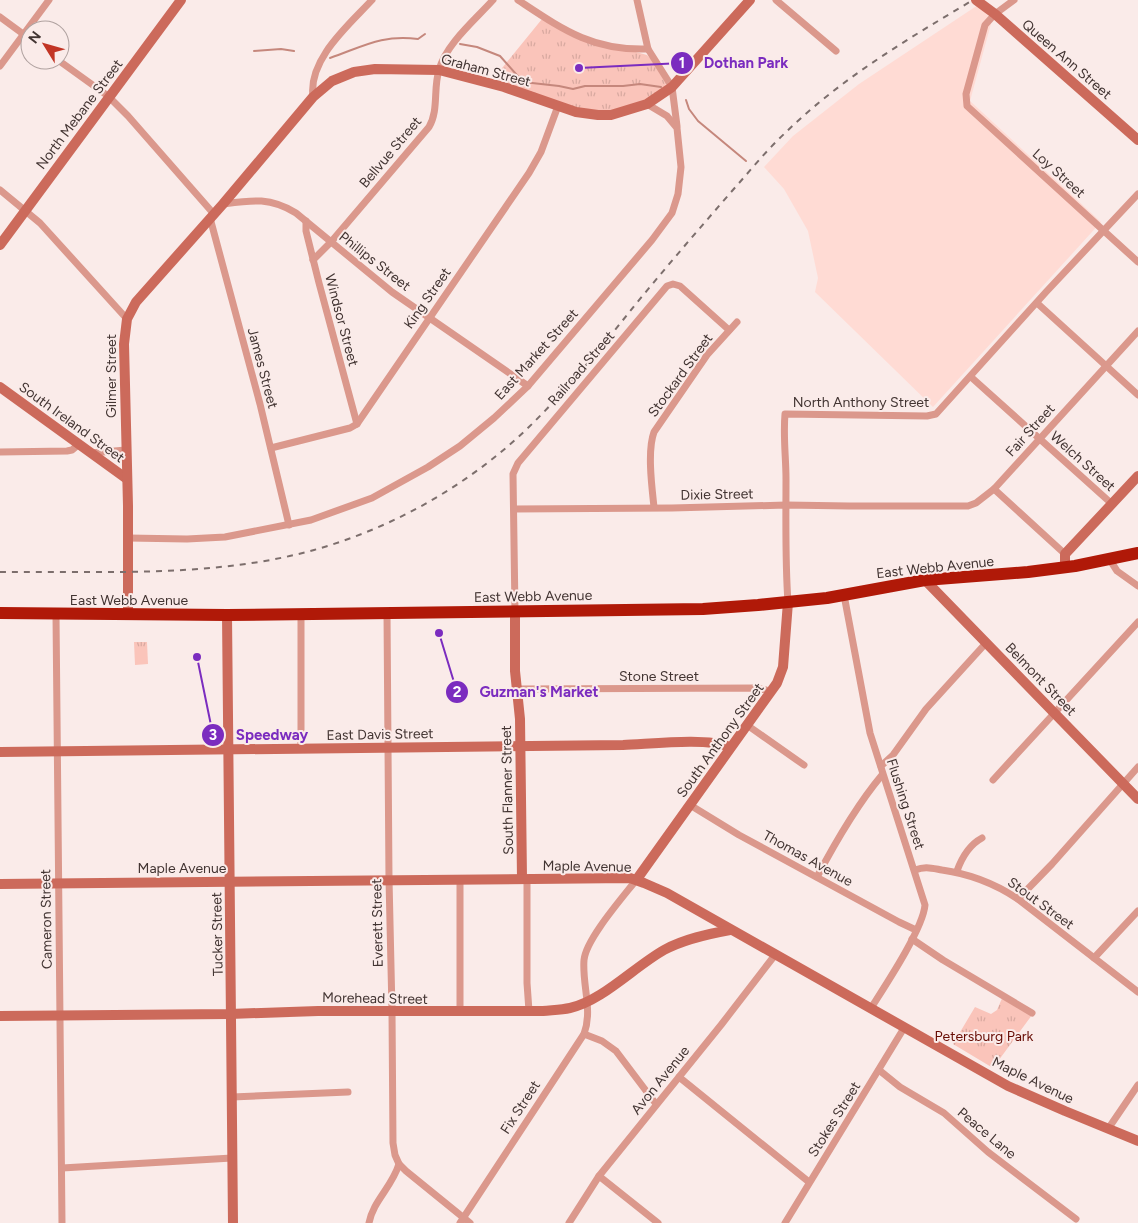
<svg xmlns="http://www.w3.org/2000/svg" width="1138" height="1223" font-family="Figtree,sans-serif">
	<defs>
		<pattern id="park-tufts" width="24" height="20" patternUnits="userSpaceOnUse" patternTransform="scale(1.25)"><rect width="24" height="20" fill="#fac4ba"/><path d="M3 7l-1-3M5 7V3M7 7l1-3M15 17l-1-3M17 17v-4M19 17l1-3" fill="none" stroke="#d8a9a0"/></pattern>
	</defs>
	<rect width="100%" height="100%" fill="#faebe9"/>
	<polygon fill="#ffdbd4" points="978,5 992,20 970,101 1101,222 933,407 815,292 818,278 808,231 784,189 764,167 793,136 859,84"/>
	<g fill="url(#park-tufts)">
		<polygon points="542,19 566,33 647,55 651,59 666,83 665,90 657,95 618,111 582,111 494,78"/>
		<polygon points="134,642 147,642 148,664 135,665"/>
		<polygon points="1003,996 1032,1015 993,1068 953,1044 975,1007 991,1014 997,1010"/>
	</g>
	<g fill="none" stroke-linecap="round" stroke-linejoin="round">
		<g stroke="#c5877c" stroke-width="2">
			<polyline points="460,44 477,47 500,56 523,82 559,86 573,89 585,86 623,86 640,84 661,87"/>
			<polyline points="254,51 281,49 294,51"/>
			<path d="M330 58C362 47 382 34 418 39L425 34"/>
			<polyline points="686,100 689,109 698,121 746,161"/>
		</g>
		<g stroke="#db988c" stroke-width="7">
			<path d="M518 0C562 29 592 51 648 49"/>
			<polyline points="637,0 648,49 672,87 677,126"/>
			<polyline points="776,0 836,51"/>
			<polyline points="1014,0 995,14 985,25 966,94 967,106 1138,262"/>
			<polyline points="0,17 30,39"/>
			<polyline points="58,60 108,96 128,116 213,213"/>
			<polyline points="0,66 49,0"/>
			<path d="M313 97C308 59 349 25 372 0"/>
			<polyline points="0,190 40,223 127,319"/>
			<path d="M223 204C252 200 270 197 296 213L392 292 528 386"/>
			<polyline points="210,218 260,404 289,525"/>
			<polyline points="306,221 306,231 319,283 357,424"/>
			<path d="M313 260 331 242 429 127C439 110 433 89 439 70 446 44 475 20 493 0"/>
			<polyline points="1037,303 1138,395"/>
			<polyline points="971,377 1112,504"/>
			<polyline points="271,448 350,428 357,424 529,173 541,152 558,106"/>
			<polyline points="0,452 67,451 72,450 78,445"/>
			<polyline points="91,453 126,450"/>
			<polyline points="994,489 1065,554"/>
			<path d="M654 507C652 488 647 451 654 432L707 355 737 322"/>
			<polyline points="514,509 672,508 786,505 849,506 968,506 976,503 994,489 1138,331"/>
			<polyline points="128,538 187,539 225,537 311,520 372,498 428,467 460,446 494,418 528,386 652,240 672,213 678,194 681,167 677,128 667,116 647,104"/>
			<polyline points="1110,560 1117,571 1138,586"/>
			<path d="M844 595 870 733 925 905C923 929 885 986 871 1008"/>
			<path d="M788 602C785 561 786 520 786 479 786 458 783 436 785 414L927 416 936 414 1046 292 1138 194"/>
			<polyline points="515,611 513,474 518,463 667,286 673,284 680,286 729,330"/>
			<polyline points="56,615 62,1223"/>
			<polyline points="517,689 755,688 766,690 770,693"/>
			<polyline points="747,725 804,765"/>
			<polyline points="301,748 301,614"/>
			<polyline points="881,766 893,755 926,709 986,643"/>
			<polyline points="993,780 1138,622"/>
			<polyline points="690,805 739,835 899,922 916,930"/>
			<path d="M915 870C925 866 931 868 942 870 971 874 994 883 1018 899L1138 992"/>
			<path d="M957 871C962 857 969 845 982 838"/>
			<path d="M817 877C836 841 856 806 882 775"/>
			<polyline points="527,879 527,983 529,1011"/>
			<polyline points="1018,899 1052,864 1138,767"/>
			<polyline points="912,939 943,960 1032,1013"/>
			<polyline points="1094,958 1138,911"/>
			<polyline points="460,1012 460,880"/>
			<polyline points="584,1034 602,1041 616,1051 656,1104"/>
			<polyline points="879,1070 900,1087 944,1113 988,1152 1076,1219"/>
			<polyline points="679,1077 809,1182"/>
			<polyline points="232,1097 348,1092"/>
			<polyline points="1108,1129 1138,1085"/>
			<polyline points="399,1164 406,1171 470,1223"/>
			<polyline points="62,1168 232,1158"/>
			<polyline points="599,1176 658,1223"/>
			<path d="M369 1223C373 1201 392 1187 399 1164L395 1155 393 1143 392 1011 389 879 387 613"/>
			<path d="M460 1223 584 1034C593 1010 582 985 584 960 586 939 623 897 637 879"/>
			<polyline points="569,1223 599,1176 721,1025 775,955"/>
			<polyline points="785,1223 904,1028"/>
		</g>
		<g stroke="#cc6a5b" stroke-width="10">
			<polyline points="976,0 995,14 1138,140"/>
			<polyline points="0,245 181,0"/>
			<polyline points="0,387 127,479"/>
			<polyline points="1065,567 1065,554 1138,476"/>
			<polyline points="925,580 1138,799"/>
			<polyline points="515,611 515,671 520,719 522,878"/>
			<polyline points="128,613 128,506 124,344 127,319 136,302 223,204 313,97 332,81 354,72 375,69 439,70 504,87 576,112 598,115 611,115 647,104 672,87 750,0"/>
			<polyline points="227,615 233,1223"/>
			<path d="M0 752 623 745C651 744 706 737 730 747"/>
			<polyline points="637,879 777,683 783,667 788,602"/>
			<polyline points="0,884 630,878 644,883 667,893 1008,1086 1065,1111 1138,1141"/>
			<path d="M0 1016 230 1014 318 1011H543C552 1010 561 1010 570 1008 602 1001 634 967 664 950 684 939 708 934 730 930"/>
		</g>
		<polyline stroke="#b01908" stroke-width="12" points="0,613 227,615 703,609 758,605 827,598 925,580 1028,572 1075,566 1138,553"/>
		<path stroke="#7c6e6c" stroke-width="2" stroke-dasharray="6 6" stroke-linecap="butt" d="M0 572C104 571 213 578 314 550 396 527 474 482 534 422 570 386 603 345 635 305 667 266 699 229 732 191 749 172 765 152 784 134 840 79 906 40 973 0"/>
	</g>
	<g text-anchor="middle" stroke-width="4" stroke-linejoin="round" paint-order="stroke">
		<g font-size="14" fill="#423432" stroke="#faebe9">
			<text transform="translate(1067 59) rotate(41)" y="5">Queen Ann Street</text>
			<text transform="translate(486 70) rotate(15)" y="5">Graham Street</text>
			<text transform="translate(79 114) rotate(-53)" y="5">North Mebane Street</text>
			<text transform="translate(390 152) rotate(-50)" y="5">Bellvue Street</text>
			<text transform="translate(1059 173) rotate(42)" y="5">Loy Street</text>
			<text transform="translate(375 261) rotate(38)" y="5">Phillips Street</text>
			<text transform="translate(427 298) rotate(-55)" y="5">King Street</text>
			<text transform="translate(342 320) rotate(75)" y="5">Windsor Street</text>
			<text transform="translate(536 354) rotate(-48)" y="5">East Market Street</text>
			<text transform="translate(263 368) rotate(75)" y="5">James Street</text>
			<text transform="translate(581 368) rotate(-49)" y="5">Railroad Street</text>
			<text transform="translate(680 375) rotate(-54)" y="5">Stockard Street</text>
			<text transform="translate(111 376) rotate(-90)" y="5">Gilmer Street</text>
			<text x="861" y="407">North Anthony Street</text>
			<text transform="translate(72 422) rotate(36)" y="5">South Ireland Street</text>
			<text transform="translate(1030 430) rotate(-48)" y="5">Fair Street</text>
			<text transform="translate(1083 461) rotate(42)" y="5">Welch Street</text>
			<text transform="translate(717 494) rotate(-1)" y="5">Dixie Street</text>
			<text transform="translate(935 567) rotate(-6)" y="5">East Webb Avenue</text>
			<text transform="translate(533 596) rotate(-1)" y="5">East Webb Avenue</text>
			<text x="129" y="605">East Webb Avenue</text>
			<text x="659" y="681">Stone Street</text>
			<text transform="translate(1041 679) rotate(46)" y="5">Belmont Street</text>
			<text transform="translate(380 734) rotate(-1)" y="5">East Davis Street</text>
			<text transform="translate(720 740) rotate(-54)" y="5">South Anthony Street</text>
			<text transform="translate(507 790) rotate(-91)" y="5">South Flanner Street</text>
			<text transform="translate(906 804) rotate(72)" y="5">Flushing Street</text>
			<text transform="translate(808 858) rotate(29)" y="5">Thomas Avenue</text>
			<text transform="translate(587 866) rotate(1)" y="5">Maple Avenue</text>
			<text x="182" y="873">Maple Avenue</text>
			<text transform="translate(1041 903) rotate(36)" y="5">Stout Street</text>
			<text transform="translate(46 919) rotate(-91)" y="5">Cameron Street</text>
			<text transform="translate(377 923) rotate(-91)" y="5">Everett Street</text>
			<text transform="translate(217 934) rotate(-91)" y="5">Tucker Street</text>
			<text transform="translate(375 998) rotate(1)" y="5">Morehead Street</text>
			<text transform="translate(660 1080) rotate(-51)" y="5">Avon Avenue</text>
			<text transform="translate(1033 1080) rotate(26)" y="5">Maple Avenue</text>
			<text transform="translate(520 1107) rotate(-57)" y="5">Fix Street</text>
			<text transform="translate(834 1119) rotate(-58)" y="5">Stokes Street</text>
			<text transform="translate(987 1133) rotate(40)" y="5">Peace Lane</text>
		</g>
		<g font-size="14" fill="#670c04" stroke="#faebe9">
			<text x="984" y="1041">Petersburg Park</text>
		</g>
	</g>
	<path fill="none" stroke="#7b2cbf" stroke-width="2" d="M579 68L682 63M439 633L457 692M197 657L213 735"/>
	<g fill="#7b2cbf" stroke="#faebe9" stroke-width="2">
		<circle cx="579" cy="68" r="5"/>
		<circle cx="439" cy="633" r="5"/>
		<circle cx="197" cy="657" r="5"/>
		<circle cx="682" cy="63" r="12"/>
		<circle cx="457" cy="692" r="12"/>
		<circle cx="213" cy="735" r="12"/>
	</g>
	<g font-size="15" text-anchor="middle" font-weight="bold" fill="#fff">
		<text x="682" y="68">1</text>
		<text x="457" y="697">2</text>
		<text x="213" y="740">3</text>
	</g>
	<g font-size="15" text-anchor="middle" font-weight="bold" fill="#7b2cbf" stroke="#faebe9" stroke-width="4" stroke-linejoin="round" paint-order="stroke">
		<text x="746" y="68">Dothan Park</text>
		<text x="539" y="697">Guzman's Market</text>
		<text x="272" y="740">Speedway</text>
	</g>
	<g transform="translate(45 45) rotate(307)"><circle r="24" fill="#faebe9" stroke="#b0a2a0"/>
	<path d="M0-4L9 19L0 12L-9 19Z" fill="#c23525"/>
	<text y="-8" font-size="14" font-weight="bold" text-anchor="middle" fill="#423432">N</text>
	</g>
</svg>
